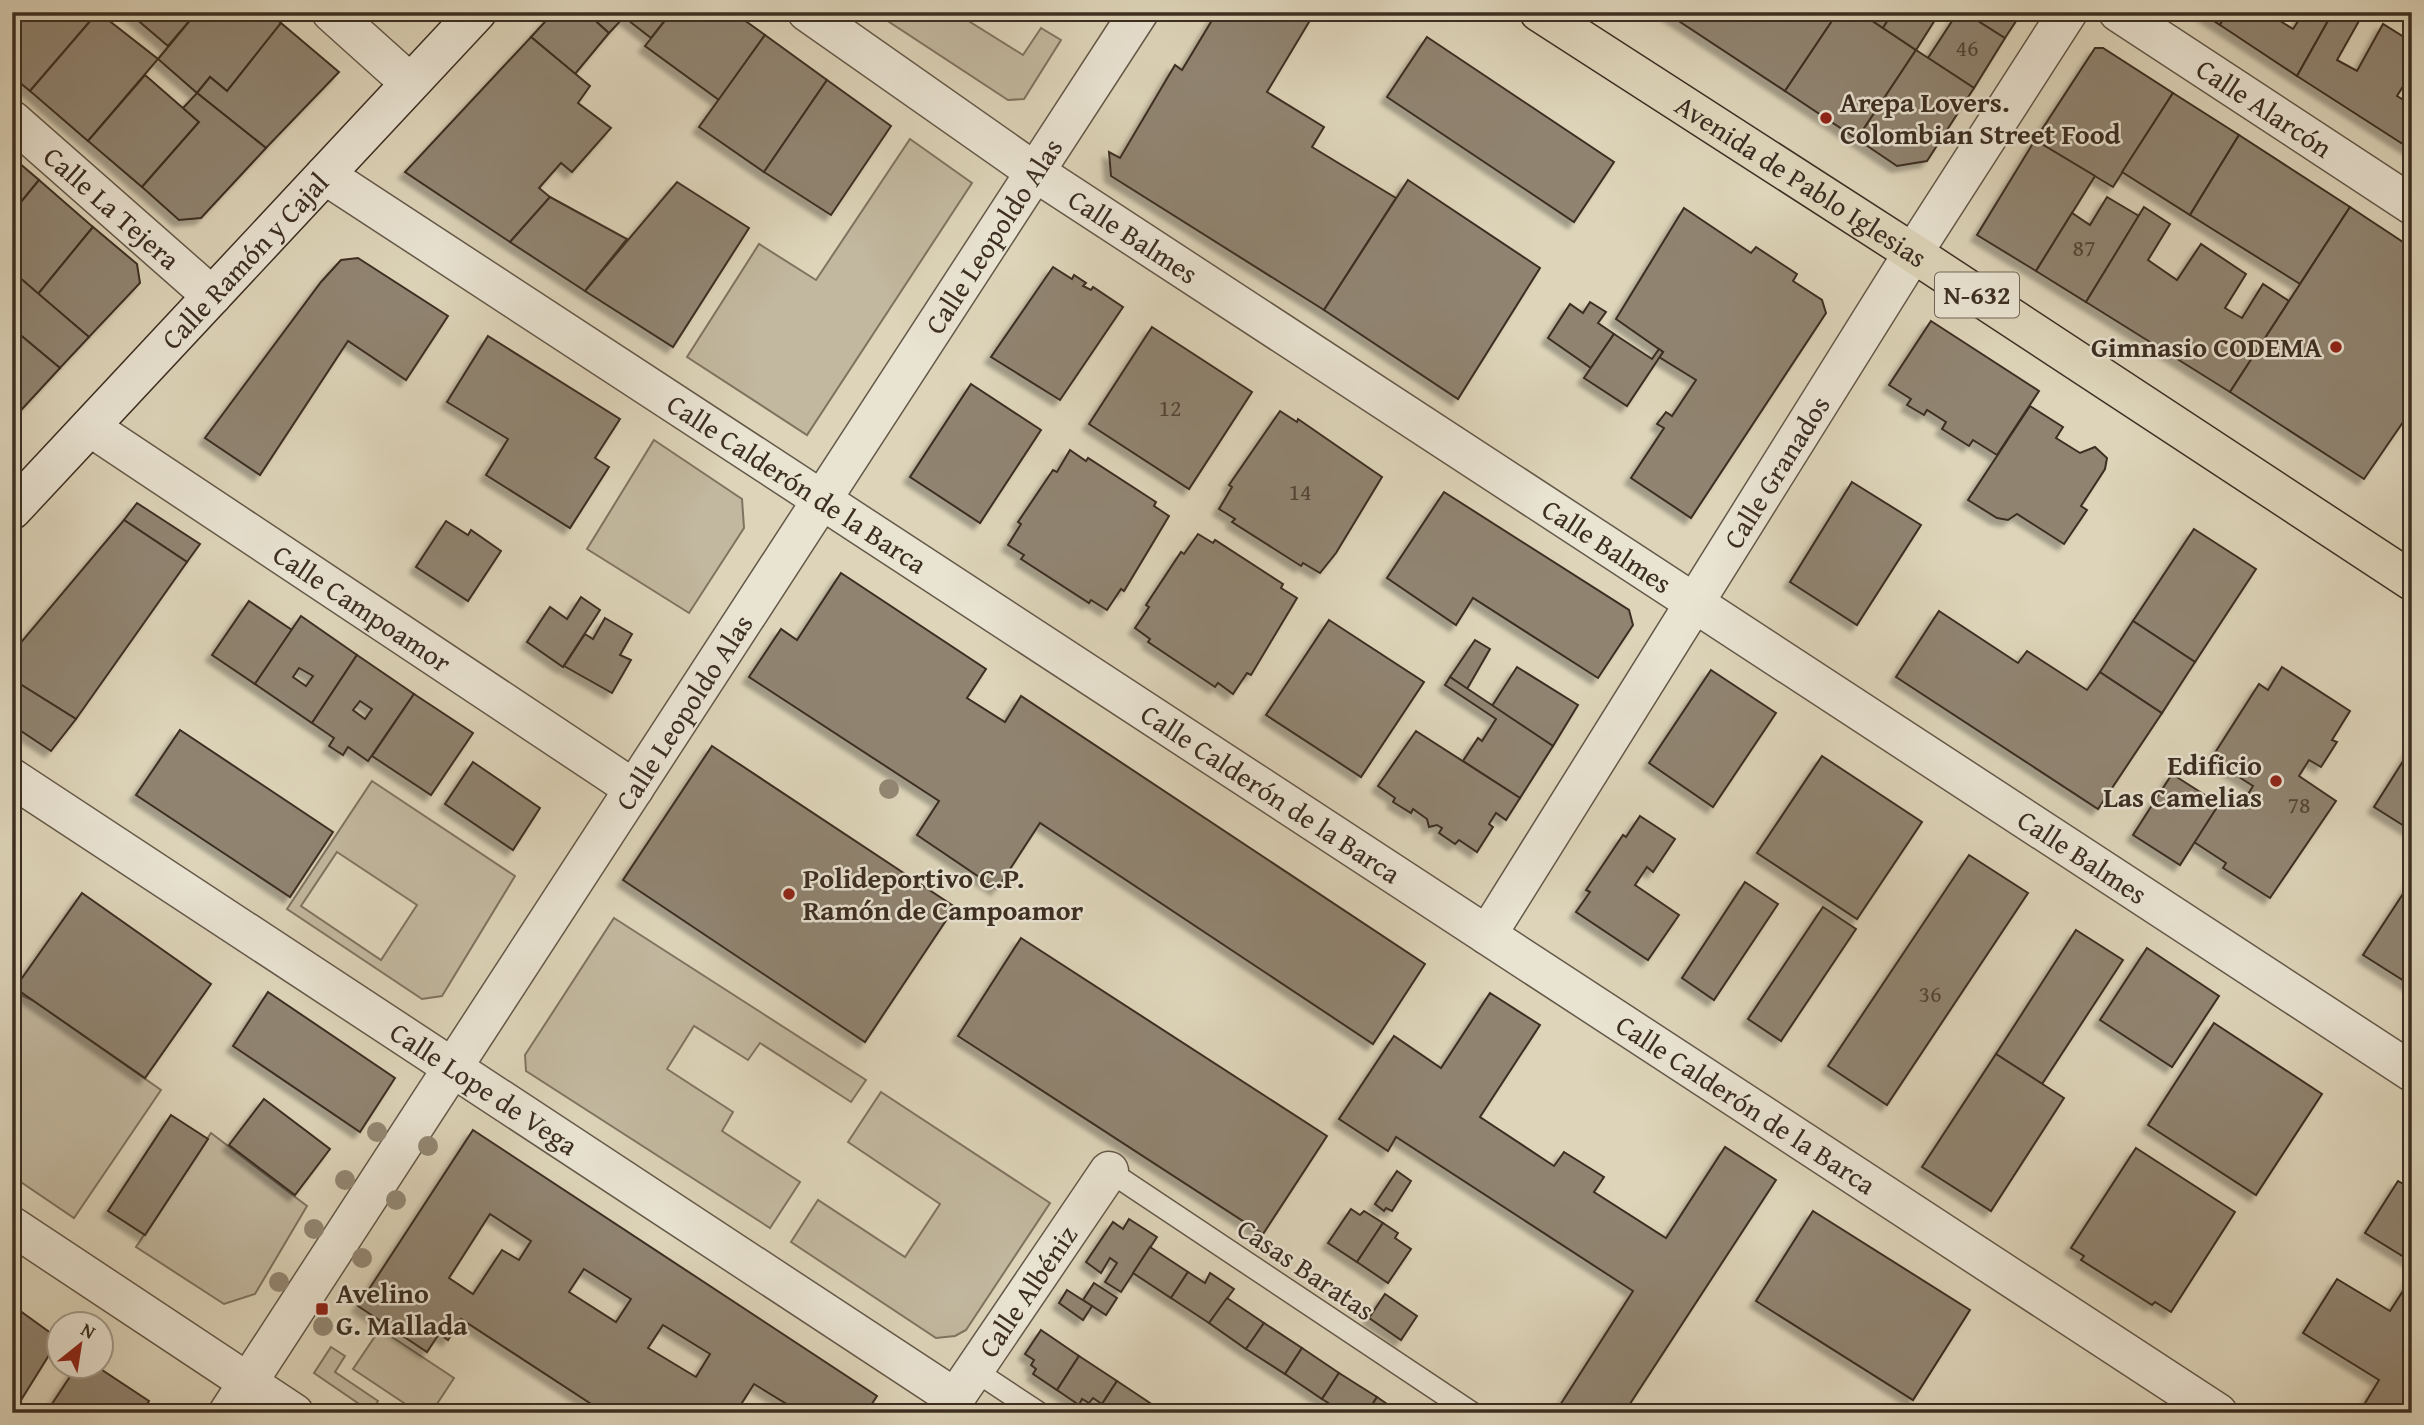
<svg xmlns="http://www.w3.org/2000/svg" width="2424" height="1425" font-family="'Gentium Book Plus',serif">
	<defs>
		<filter id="shadow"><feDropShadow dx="-6" dy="6" stdDeviation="2" flood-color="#0004"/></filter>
	</defs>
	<rect width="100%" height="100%" fill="#ddd4b9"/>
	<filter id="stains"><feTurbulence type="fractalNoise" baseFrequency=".00286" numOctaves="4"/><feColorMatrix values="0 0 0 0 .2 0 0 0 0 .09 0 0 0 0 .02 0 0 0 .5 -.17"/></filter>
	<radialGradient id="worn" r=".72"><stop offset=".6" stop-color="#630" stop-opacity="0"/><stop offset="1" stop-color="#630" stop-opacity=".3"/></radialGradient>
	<g fill="#c2b89f" stroke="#7f7360" stroke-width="2" fill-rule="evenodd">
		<polygon points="874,12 954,12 1023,55 1041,28 1061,40 1024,99 1008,100"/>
		<polygon points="910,139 972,183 807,435 687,357 759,244 816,280"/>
		<polygon points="654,440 742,499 744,528 689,613 587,549"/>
		<path d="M372 781 515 876 442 996 422 999 287 909ZM337 852 417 905 381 960 301 906Z"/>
		<polygon points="614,918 866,1080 851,1102 760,1043 748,1060 694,1026 667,1069 733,1112 722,1131 800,1182 770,1228 526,1071 525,1055"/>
		<polygon points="12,991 34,1001 161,1090 74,1218 12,1176"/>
		<polygon points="881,1092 1050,1203 966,1330 955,1336 936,1338 791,1242 818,1200 905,1257 940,1204 848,1142"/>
		<polygon points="211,1133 307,1206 255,1294 224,1304 136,1247"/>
		<polygon points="380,1329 454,1378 431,1413 419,1413 353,1369"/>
		<polygon points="331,1347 345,1356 335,1372 378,1401 371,1412 314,1373"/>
	</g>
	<g fill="#908471" stroke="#3c2e22" stroke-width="2" fill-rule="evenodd" filter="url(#shadow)">
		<polygon points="12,12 98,12 30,91 12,76"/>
		<polygon points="98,12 158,59 88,141 30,91"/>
		<polygon points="128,12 197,12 168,46"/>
		<polygon points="197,12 269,12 281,23 227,91 210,77 197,93 158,59"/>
		<polygon points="554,12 586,12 609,33 575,74 531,37"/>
		<polygon points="586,12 671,12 651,38 624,17 609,33"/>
		<polygon points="672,12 733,12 765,35 719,100 645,46"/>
		<polygon points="1217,12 1315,12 1267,92 1324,127 1312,147 1396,198 1324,310 1111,176 1109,152 1120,158 1175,65 1182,70"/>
		<polygon points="1665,12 1838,12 1785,91"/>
		<polygon points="1838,12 1859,12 1916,50 1857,139 1785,91"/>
		<polygon points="1859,12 1893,12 1883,28"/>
		<polygon points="1893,12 1940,12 1916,50 1883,28"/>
		<polygon points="1958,12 1964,12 2005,38 1974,88 1928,58"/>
		<polygon points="1964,12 2019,12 2020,15 2005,38"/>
		<polygon points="2200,12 2227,12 2220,25"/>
		<polygon points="2227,12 2277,12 2274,17 2293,29 2304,12 2333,12 2297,76 2220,25"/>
		<polygon points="2333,12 2364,12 2337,60 2357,71 2383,24 2412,42 2412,72 2397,96 2412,105 2412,150 2297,76"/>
		<polygon points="281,23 339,72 266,148 197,93 210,77 227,91"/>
		<polygon points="765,35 827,80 764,172 699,127"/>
		<polygon points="531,37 590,86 578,103 611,128 572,172 561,163 539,188 550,197 510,242 405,172"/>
		<polygon points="1427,37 1614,162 1574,222 1387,97"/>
		<polygon points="2095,48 2103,48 2173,93 2113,187 2035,140"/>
		<polygon points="1916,50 1974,88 1927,161 1897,166 1857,139"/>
		<polygon points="145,75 199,122 142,187 88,141"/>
		<polygon points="827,80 891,126 831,215 764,172"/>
		<polygon points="197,93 266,148 201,218 179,220 142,187 199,122 183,108"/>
		<polygon points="2173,93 2239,135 2190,215 2122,172"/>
		<polygon points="2239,135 2350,207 2300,284 2190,215"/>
		<polygon points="2035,140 2095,176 2036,271 1977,235"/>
		<polygon points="12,157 39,180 12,213"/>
		<polygon points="39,180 93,227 38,294 12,271 12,213"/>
		<polygon points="1408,180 1540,268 1458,399 1324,310"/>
		<polygon points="677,182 749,228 673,347 585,291"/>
		<polygon points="550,197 627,239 585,291 510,242"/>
		<polygon points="2107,197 2139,216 2086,302 2036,271 2072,213 2090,225"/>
		<polygon points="2144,207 2170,224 2148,260 2177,280 2201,244 2246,274 2225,308 2242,318 2263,284 2289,301 2230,392 2086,302"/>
		<polygon points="2350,207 2412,248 2412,409 2364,479 2230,392"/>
		<polygon points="1684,208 1751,253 1756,247 1797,274 1793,281 1822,300 1826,313 1691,518 1631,478 1664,428 1657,424 1666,412 1672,416 1696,380 1659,357 1663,352 1616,319"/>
		<polygon points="93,227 137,264 140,283 89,337 38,294"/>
		<polygon points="358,258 448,316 406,380 348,341 260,475 205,438 321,282 341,260"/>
		<polygon points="1053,267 1072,279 1074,275 1086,283 1083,286 1091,290 1093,287 1123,307 1060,400 991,357"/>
		<polygon points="19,277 89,337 60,368 12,328 12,286"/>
		<polygon points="1590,302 1606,312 1598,323 1614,334 1591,368 1548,338 1570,304 1583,313"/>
		<polygon points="1931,321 2039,391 1997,455 1973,440 1969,446 1942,429 1946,422 1927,410 1924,415 1907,405 1911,399 1889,385"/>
		<polygon points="1152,327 1252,392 1189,489 1089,424"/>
		<polygon points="12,328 60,368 12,420"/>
		<polygon points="1614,334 1652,359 1659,349 1663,352 1627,406 1584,378"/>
		<polygon points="488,336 620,419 595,458 609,467 570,528 486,475 508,439 447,402"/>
		<polygon points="971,384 1041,430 980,523 910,477"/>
		<polygon points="2030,406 2063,427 2056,438 2080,453 2095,447 2107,458 2105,469 2081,506 2087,510 2064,544 2017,514 2008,520 1997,518 1968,500"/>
		<polygon points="1280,411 1297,422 1298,419 1382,477 1336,553 1320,573 1303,563 1301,566 1232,522 1235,519 1219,509 1232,487 1229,485"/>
		<polygon points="1070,450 1086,461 1088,458 1156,502 1154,506 1169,516 1124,591 1121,589 1107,610 1091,600 1089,603 1021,559 1024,555 1008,545 1021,524 1018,522 1053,470 1057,472"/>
		<polygon points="1852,482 1921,525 1857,625 1790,582"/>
		<polygon points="1444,492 1629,610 1633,625 1598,678 1473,598 1456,625 1387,578"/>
		<polygon points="137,503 200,544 187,562 124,520"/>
		<polygon points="124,520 187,562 76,719 12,679 12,653"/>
		<polygon points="446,521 468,535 471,530 501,551 468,601 416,567"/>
		<polygon points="2194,529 2256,569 2195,662 2133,621"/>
		<polygon points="1198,534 1213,543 1215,540 1283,584 1281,588 1297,598 1251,675 1247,673 1233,694 1218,683 1215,687 1148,642 1150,639 1135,628 1149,607 1146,605 1181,552 1184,554"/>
		<polygon points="841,573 986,669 967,698 1005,722 1021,696 1425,964 1373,1044 1040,823 997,889 917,835 939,801 749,677 781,629 797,640"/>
		<polygon points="581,597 600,610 563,667 527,642 550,607 567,619"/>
		<polygon points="249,601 292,630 255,684 212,655"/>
		<polygon points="1939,611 2018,663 2027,651 2087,690 2100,672 2162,713 2098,809 1896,677"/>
		<path d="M301 616 357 655 312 723 255 684ZM299 668 313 676 306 686 293 677Z"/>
		<polygon points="605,618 632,634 620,655 631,660 612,693 564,666 585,634 593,639"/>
		<polygon points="1329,620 1424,682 1361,777 1266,715"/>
		<polygon points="2133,621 2195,662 2162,713 2100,672"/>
		<polygon points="1475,640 1490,649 1467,689 1450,677"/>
		<path d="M357 655 414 694 368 761 348 747 343 755 329 746 334 738 312 723ZM360 701 372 709 365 719 353 710Z"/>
		<polygon points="1517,667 1578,705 1553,746 1492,706"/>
		<polygon points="2282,667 2350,711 2332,740 2337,742 2321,767 2309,760 2299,776 2336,801 2270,898 2223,868 2226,863 2194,842 2223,797 2240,807 2253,786 2211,759 2259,684 2268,690"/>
		<polygon points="1711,670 1776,713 1713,807 1649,763"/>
		<polygon points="1450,677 1553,746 1520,798 1463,761 1478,738 1482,741 1496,719 1445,685"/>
		<polygon points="12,679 76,719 51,751 12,725"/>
		<polygon points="414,694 473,733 431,795 372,756"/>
		<polygon points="180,730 333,832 290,897 136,795"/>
		<polygon points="1416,731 1520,798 1506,820 1496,813 1489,824 1493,827 1477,852 1459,840 1455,844 1439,833 1442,828 1437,825 1429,827 1427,819 1413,809 1411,813 1393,802 1395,798 1378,786"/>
		<polygon points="712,746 955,907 865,1042 623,880"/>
		<polygon points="2412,747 2412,831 2374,807"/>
		<polygon points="1822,756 1922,822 1857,919 1757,853"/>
		<polygon points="473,762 540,808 513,850 445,804"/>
		<polygon points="2172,774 2219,804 2180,865 2133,835"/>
		<polygon points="1640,816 1675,839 1653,872 1647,867 1635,885 1679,915 1648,960 1576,912 1590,892 1586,890 1623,835 1626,837"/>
		<polygon points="1969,855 2028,893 1887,1105 1828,1066"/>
		<polygon points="2412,880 2412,986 2363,955"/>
		<polygon points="1745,882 1778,904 1714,1000 1682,978"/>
		<polygon points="82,893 211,984 145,1078 15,988"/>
		<polygon points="1823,907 1856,929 1781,1041 1748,1019"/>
		<polygon points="2076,930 2123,960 2042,1084 1996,1054"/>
		<polygon points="1021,938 1327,1136 1263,1234 958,1036"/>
		<polygon points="2147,948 2219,996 2172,1067 2100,1020"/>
		<polygon points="268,992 395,1078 360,1132 233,1046"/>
		<polygon points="1490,993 1540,1025 1480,1117 1554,1166 1564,1152 1604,1177 1594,1192 1666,1238 1725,1147 1776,1180 1624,1413 1555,1413 1633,1291 1396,1137 1388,1151 1339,1119 1394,1036 1441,1068"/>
		<polygon points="2214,1023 2322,1094 2256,1195 2148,1125"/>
		<polygon points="1996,1054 2064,1098 1991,1211 1922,1167"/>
		<polygon points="264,1099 330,1149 295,1195 229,1145"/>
		<polygon points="171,1115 208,1139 145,1235 108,1211"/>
		<path d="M473 1130 877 1396 866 1413H791L793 1408 754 1384 740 1406 751 1413H605L461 1319 448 1340 439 1334 427 1352 358 1306ZM490 1214 531 1241 519 1260 502 1250 473 1294 449 1278ZM584 1269 631 1299 616 1322 569 1292ZM663 1325 710 1354 696 1377 648 1348Z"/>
		<polygon points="2136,1148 2235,1212 2171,1312 2155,1302 2152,1305 2081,1260 2084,1256 2071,1248"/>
		<polygon points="1397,1171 1411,1181 1392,1211 1386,1208 1384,1211 1375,1204"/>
		<polygon points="2398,1181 2412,1189 2412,1262 2365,1233"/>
		<polygon points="1351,1209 1360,1215 1364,1211 1383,1223 1357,1262 1328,1243"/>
		<polygon points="1813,1211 1970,1310 1913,1400 1756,1301"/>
		<polygon points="1129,1219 1157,1237 1121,1292 1105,1282 1117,1263 1110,1258 1101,1273 1086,1262 1113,1222 1123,1229"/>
		<polygon points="1383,1223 1398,1233 1395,1238 1411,1249 1388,1283 1357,1262"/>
		<polygon points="1150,1247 1188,1272 1171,1298 1133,1273"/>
		<polygon points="1188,1272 1205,1283 1210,1273 1234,1289 1209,1323 1171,1298"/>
		<polygon points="2412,1277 2412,1413 2359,1413 2379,1380 2303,1333 2337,1279 2390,1311"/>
		<polygon points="1094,1283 1117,1298 1106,1315 1083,1300"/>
		<polygon points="1067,1290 1092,1306 1083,1320 1059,1303"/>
		<polygon points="1385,1294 1417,1316 1401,1340 1369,1318"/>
		<polygon points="1227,1298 1264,1323 1246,1349 1209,1323"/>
		<polygon points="12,1305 59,1339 13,1413 12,1413"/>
		<polygon points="1264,1323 1302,1348 1285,1374 1246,1349"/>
		<polygon points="1041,1330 1079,1356 1057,1390 1033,1374 1036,1369 1031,1365 1034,1360 1025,1354"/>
		<polygon points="1302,1348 1339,1373 1322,1399 1285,1374"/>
		<polygon points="1079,1356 1117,1381 1102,1404 1093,1398 1089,1403 1082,1399 1079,1405 1057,1390"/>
		<polygon points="77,1366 96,1366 149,1401 142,1413 46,1413"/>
		<polygon points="1339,1373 1377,1397 1367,1413 1344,1413 1322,1399"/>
		<polygon points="1117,1381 1156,1407 1152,1413 1108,1413 1110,1410 1102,1404"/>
		<polygon points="1377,1397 1400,1413 1367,1413"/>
	</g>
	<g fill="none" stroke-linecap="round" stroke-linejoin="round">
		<g stroke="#645848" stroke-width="24">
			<g id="lane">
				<polyline points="1109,1171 1472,1413"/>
				<polyline points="974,1370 1039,1413"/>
			</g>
		</g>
		<g stroke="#645848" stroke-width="41">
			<g id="street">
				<polyline points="331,12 410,83"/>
				<path id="s1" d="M807 12 1035 172 2412 1072"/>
				<path id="s2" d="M2118 12 2412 205"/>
				<path id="s3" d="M12 120 212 296"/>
				<path id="s4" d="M325 175 2218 1413"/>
				<path id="s5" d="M90 427 634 789"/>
				<path id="s6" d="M12 778 955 1398"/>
				<path id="s7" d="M1487 935 1913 253 2068 12"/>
				<polyline points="12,1226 294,1413"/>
				<path id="s8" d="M228 1413 1139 12"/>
				<path id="s9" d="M945 1413 1109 1171"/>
			</g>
		</g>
		<g stroke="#3c2e22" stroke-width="41">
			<g id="secondary">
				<path id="s10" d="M12 510 477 12"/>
			</g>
		</g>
		<g stroke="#3c2e22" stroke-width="41">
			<g id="primary">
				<path id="s11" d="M1539 12 1913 253 2412 581"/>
			</g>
		</g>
		<use href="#lane" stroke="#e9e3d2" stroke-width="21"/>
		<use href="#street" stroke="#e9e3d2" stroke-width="38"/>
		<use href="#secondary" stroke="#e9e3d2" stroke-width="38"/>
		<use href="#primary" stroke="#ddd4b9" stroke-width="38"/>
	</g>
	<g fill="#938874">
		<circle cx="889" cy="789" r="10"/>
		<circle cx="377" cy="1132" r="10"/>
		<circle cx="428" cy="1146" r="10"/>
		<circle cx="345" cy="1180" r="10"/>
		<circle cx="396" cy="1200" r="10"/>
		<circle cx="314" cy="1229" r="10"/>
		<circle cx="362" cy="1258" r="10"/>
		<circle cx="279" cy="1282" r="10"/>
		<circle cx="323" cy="1326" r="10"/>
	</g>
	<g fill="#8f2418" stroke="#e9e3d2" stroke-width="2.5">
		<circle cx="1826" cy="118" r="7"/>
		<circle cx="2336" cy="347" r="7"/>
		<circle cx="2276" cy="781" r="7"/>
		<circle cx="789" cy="894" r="7"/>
		<rect x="315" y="1302" width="14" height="14" rx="3.5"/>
	</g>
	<g text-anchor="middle" stroke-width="5" stroke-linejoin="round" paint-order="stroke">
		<g font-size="24" fill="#514436">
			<text x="1967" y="56">46</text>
			<text x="2084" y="256">87</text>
			<text x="1170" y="416">12</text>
			<text x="1300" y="500">14</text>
			<text x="2299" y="813">78</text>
			<text x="1930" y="1002">36</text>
		</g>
		<rect fill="#e9e3d2" stroke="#706457" stroke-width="2" x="1935" y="272.5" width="84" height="45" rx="5"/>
		<g font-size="26" font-weight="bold" fill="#3c2e22">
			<text x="1977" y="304">N-632</text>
		</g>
		<g font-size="28" font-weight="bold" fill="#3c2e22" stroke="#e9e3d2" text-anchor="start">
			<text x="1840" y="112">Arepa Lovers.<tspan x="1840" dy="32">Colombian Street Food</tspan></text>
			<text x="2322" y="357" text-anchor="end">Gimnasio CODEMA</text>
			<text x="2262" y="775" text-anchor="end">Edificio<tspan x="2262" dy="32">Las Camelias</tspan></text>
			<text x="803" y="888">Polideportivo C.P.<tspan x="803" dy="32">Ramón de Campoamor</tspan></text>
			<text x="336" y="1303">Avelino<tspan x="336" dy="32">G. Mallada</tspan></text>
		</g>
		<g font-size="28" fill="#3c2e22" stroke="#e9e3d2">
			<text dy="10" stroke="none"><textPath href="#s2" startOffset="175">Calle Alarcón</textPath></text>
			<text dy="10" stroke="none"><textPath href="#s11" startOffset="312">Avenida de Pablo Iglesias</textPath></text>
			<text dy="10" stroke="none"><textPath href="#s3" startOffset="133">Calle La Tejera</textPath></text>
			<text dy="10" stroke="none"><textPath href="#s1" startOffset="396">Calle Balmes</textPath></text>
			<text dy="10" stroke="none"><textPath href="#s8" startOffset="1404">Calle Leopoldo Alas</textPath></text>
			<text dy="10" stroke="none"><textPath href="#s10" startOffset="341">Calle Ramón y Cajal</textPath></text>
			<text dy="10" stroke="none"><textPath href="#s7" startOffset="546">Calle Granados</textPath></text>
			<text dy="10" stroke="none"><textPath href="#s4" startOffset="564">Calle Calderón de la Barca</textPath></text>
			<text dy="10" stroke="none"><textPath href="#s1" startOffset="962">Calle Balmes</textPath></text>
			<text dy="10" stroke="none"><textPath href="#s5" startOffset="327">Calle Campoamor</textPath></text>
			<text dy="10" stroke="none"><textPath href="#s8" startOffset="836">Calle Leopoldo Alas</textPath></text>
			<text dy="10" stroke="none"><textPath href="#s4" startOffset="1130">Calle Calderón de la Barca</textPath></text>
			<text dy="10" stroke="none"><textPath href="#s1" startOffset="1530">Calle Balmes</textPath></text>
			<text dy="10" stroke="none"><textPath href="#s6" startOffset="565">Calle Lope de Vega</textPath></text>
			<text dy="10" stroke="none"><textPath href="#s4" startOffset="1698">Calle Calderón de la Barca</textPath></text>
			<text transform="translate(1306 1269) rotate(34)" y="10">Casas Baratas</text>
			<text dy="10" stroke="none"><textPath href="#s9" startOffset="147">Calle Albéniz</textPath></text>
		</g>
	</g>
	<rect width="2424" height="1425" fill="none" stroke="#ddd4b9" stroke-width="42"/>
	<rect x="14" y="14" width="2396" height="1397" fill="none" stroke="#3c2e22" stroke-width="3.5"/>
	<rect x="21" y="21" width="2382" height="1383" fill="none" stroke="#3c2e22" stroke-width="2"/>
	<g transform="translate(80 1345) rotate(30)"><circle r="33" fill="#e9e3d2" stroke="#a49b8c" stroke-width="2"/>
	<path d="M0-5L12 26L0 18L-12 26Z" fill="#8f2418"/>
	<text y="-10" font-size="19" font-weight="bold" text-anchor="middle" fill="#3c2e22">N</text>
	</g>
	<rect width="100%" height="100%" filter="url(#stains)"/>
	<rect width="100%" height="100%" fill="url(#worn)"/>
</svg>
